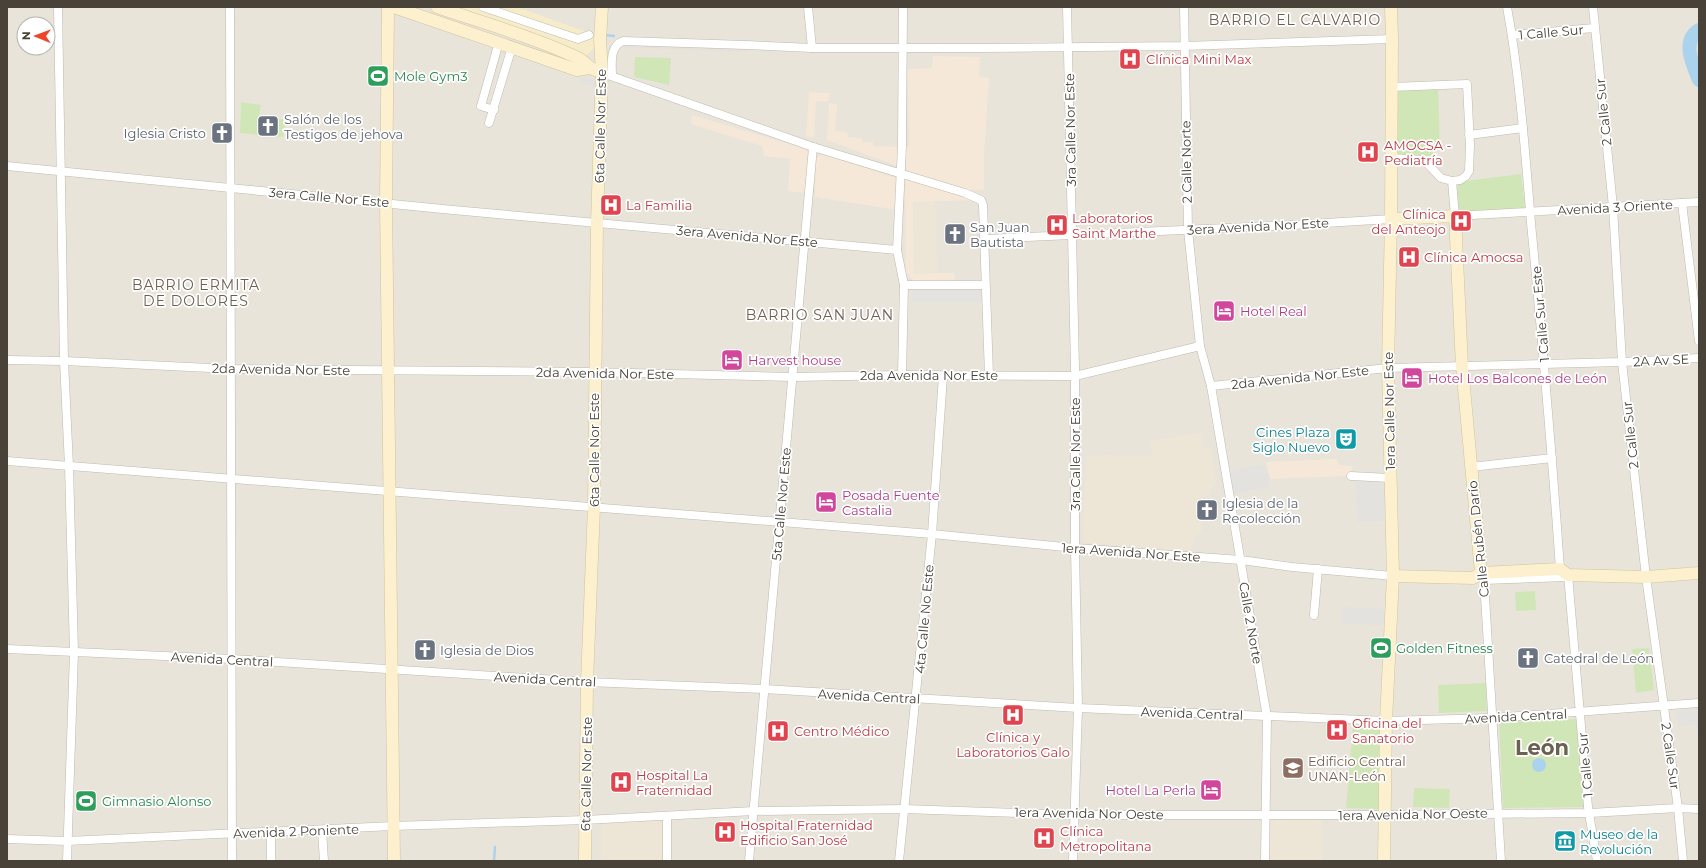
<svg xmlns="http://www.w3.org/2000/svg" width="1706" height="868" font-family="Montserrat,sans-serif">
	<rect width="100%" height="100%" fill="#f5f2eb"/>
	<path fill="#e8e4da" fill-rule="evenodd" d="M7 7H1699V861H7ZM24 24H48V48H24Z"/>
	<g fill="#f5e8d8">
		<polygon points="933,56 980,57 979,77 989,78 984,153 984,190 964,190 909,173 908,170 827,140 829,103 837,104 835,131 847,132 848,137 862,138 863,142 873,142 873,146 909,147 908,69 932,68"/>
		<polygon points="809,92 830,93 829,100 826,102 816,101 814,137 806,136"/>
		<polygon points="692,115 806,149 808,154 805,193 788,191 790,159 764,156 762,146 691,124"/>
		<polygon points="821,154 893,177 896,180 898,210 815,197 816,158"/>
		<polygon points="905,176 977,200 913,202 914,273 954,273 955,281 913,281 906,272"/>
		<polygon points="1337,459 1339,465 1352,466 1351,476 1270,479 1266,462"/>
	</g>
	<polygon fill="#e4e1dc" points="622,40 747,43 747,52 622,47"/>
	<g fill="#ede6d6">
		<polygon points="913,202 935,202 937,273 914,274"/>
		<polygon points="1202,432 1202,448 1211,448 1216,481 1210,495 1202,497 1202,532 1196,536 1190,553 1083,542 1084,494 1087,457 1105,455 1153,456 1149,441"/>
		<polygon points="1271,819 1322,820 1322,861 1270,861"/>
		<polygon points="664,821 664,861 601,861 601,823"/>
	</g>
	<g fill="#d1e6b7">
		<polygon points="635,57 671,58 669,85 634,77"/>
		<polygon points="1438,88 1440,146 1432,148 1434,161 1395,154 1396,89"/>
		<polygon points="241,102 261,105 259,116 286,120 283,137 240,133"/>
		<polygon points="1521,174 1525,208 1461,213 1459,211 1457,182"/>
		<polygon points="1535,591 1536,610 1516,611 1515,592"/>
		<polygon points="1649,648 1654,690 1636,693 1632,649"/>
		<polygon points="1486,683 1487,711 1439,713 1438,685"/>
		<polygon points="1577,719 1586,807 1503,808 1499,722"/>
		<polygon points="1353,724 1382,726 1382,806 1378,809 1346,808"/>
		<polygon points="1414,788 1450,789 1449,808 1413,807"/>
	</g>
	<path fill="#f6ecca" d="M432 7H517L592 34C599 46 591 54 580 59Z"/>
	<g fill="#e4e2df">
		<polygon points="581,76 596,81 597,132 593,132 594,87 579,81"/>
		<polygon points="912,290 985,290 985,302 913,302"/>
		<polygon points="1263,465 1268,472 1270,479 1269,488 1232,494 1229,471"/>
		<polygon points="1355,480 1380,480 1380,488 1386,487 1387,521 1357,522"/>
		<polygon points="1343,607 1384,609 1384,625 1342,624"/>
		<polygon points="1699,709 1699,734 1697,735 1696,724 1678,726 1676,711"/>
	</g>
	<circle fill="#acd3ed" cx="1539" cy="765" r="7"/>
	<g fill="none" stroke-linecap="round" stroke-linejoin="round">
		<g stroke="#acd3ed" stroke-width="2.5">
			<polyline points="604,35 614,36"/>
			<polyline points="494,861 495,847"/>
		</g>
		<path stroke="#acd3ed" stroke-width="14" d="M1699 30C1681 41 1693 65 1699 80"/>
		<g stroke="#c0b9ae" stroke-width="9">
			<g id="street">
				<polyline points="58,7 64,361 69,466 74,652 67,861"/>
				<polyline points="230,7 232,861"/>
				<polyline points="483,7 578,39 589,35"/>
				<polyline points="808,7 812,48"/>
				<polyline points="1067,7 1075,369 1075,548 1078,708 1073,861"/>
				<polyline points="1184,7 1188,230 1200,346 1211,386 1267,717 1265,861"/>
				<path d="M1507 7C1520 78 1525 151 1531 223 1542 338 1552 454 1560 569"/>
				<polyline points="1593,7 1613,207 1622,362 1646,577 1678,808 1683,861"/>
				<polyline points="1512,35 1594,28"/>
				<polyline points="608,75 813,147 965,193 981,200 983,205 989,375"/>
				<path d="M612 76C612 65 609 46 623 41L746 45 812 48H981L1184 46 1392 39"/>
				<polyline points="1392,87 1467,84 1470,145 1469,171 1466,176 1460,180 1452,181 1441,178 1424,160 1392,158"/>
				<polyline points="494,110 481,106 499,42"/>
				<polyline points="489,123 512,47"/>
				<polyline points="1469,135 1523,128"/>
				<polyline points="7,166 453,210 897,250"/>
				<polyline points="1452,181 1455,216 1699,202"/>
				<polyline points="1682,203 1699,341"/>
				<polyline points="985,239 1293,225 1391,219"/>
				<polyline points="904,285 985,285"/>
				<polyline points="7,360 64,361 231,369 590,372 793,377 902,375 1075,376 1200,346"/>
				<polyline points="902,375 904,285 897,250 902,146 903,7"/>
				<polyline points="1211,386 1388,368 1622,362 1699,358"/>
				<polyline points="7,461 932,534 1075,548 1241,560 1292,567 1393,576"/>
				<polyline points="1471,467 1552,458"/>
				<polyline points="1351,476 1390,478"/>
				<polyline points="1481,573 1484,580 1501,861"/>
				<polyline points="1568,575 1588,807 1597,861"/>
				<polyline points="1484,580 1567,577"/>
				<polyline points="1314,615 1318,569"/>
				<polyline points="7,649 232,659 587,682 764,689 1078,708 1386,721 1492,718 1699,703"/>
				<polyline points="322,831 324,861"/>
				<polyline points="7,839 67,841 393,826 585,820 754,811 904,809 1076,815 1384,815 1590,813 1678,808 1699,809"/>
				<polyline points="271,861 271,833"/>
				<polyline points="667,861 667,816"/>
				<polyline points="749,861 813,147"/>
				<polyline points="899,861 932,534 943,376"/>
			</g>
		</g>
		<g stroke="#d1c49d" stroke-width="13">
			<g id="secondary">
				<polyline points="388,7 386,203 394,861"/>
				<polyline points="394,7 577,70 590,68"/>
				<path d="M437 7C484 23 533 37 578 58 585 61 588 68 595 70"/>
				<polyline points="1391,219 1455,216 1462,366 1481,573"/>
				<polyline points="1481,573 1560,569 1568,575 1646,577 1699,573"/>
				<polyline points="1393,576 1473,578 1481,573"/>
				<polyline points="585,861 587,682 594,507 597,223 602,73 600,40 602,7"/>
				<polyline points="1384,861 1386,721 1393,576 1388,368 1391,219 1392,39 1391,7"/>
			</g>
		</g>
		<use href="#street" stroke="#fff" stroke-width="8"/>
		<use href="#secondary" stroke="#fcf0ce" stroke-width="12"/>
	</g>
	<defs>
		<g id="hospital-square" transform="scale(1.15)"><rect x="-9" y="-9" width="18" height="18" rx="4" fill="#e0444e" stroke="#fff"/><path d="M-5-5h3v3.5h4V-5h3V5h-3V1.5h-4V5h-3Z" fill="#fff"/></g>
		<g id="stadium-square" transform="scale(1.15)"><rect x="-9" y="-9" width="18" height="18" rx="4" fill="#2e9e5b" stroke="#fff"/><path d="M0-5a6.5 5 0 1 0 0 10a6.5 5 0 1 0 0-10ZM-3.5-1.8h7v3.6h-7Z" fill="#fff"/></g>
		<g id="church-square" transform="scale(1.15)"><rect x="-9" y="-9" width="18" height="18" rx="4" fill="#6b7280" stroke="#fff"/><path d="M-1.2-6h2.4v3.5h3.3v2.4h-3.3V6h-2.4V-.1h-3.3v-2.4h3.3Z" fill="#fff"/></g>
		<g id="hotel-square" transform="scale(1.15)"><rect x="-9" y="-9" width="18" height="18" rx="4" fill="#d1479c" stroke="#fff"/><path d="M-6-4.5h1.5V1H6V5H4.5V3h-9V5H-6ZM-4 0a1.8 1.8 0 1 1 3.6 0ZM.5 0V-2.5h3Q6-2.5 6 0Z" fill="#fff"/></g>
		<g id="theatre-square" transform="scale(1.15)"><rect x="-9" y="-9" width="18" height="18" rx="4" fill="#0f9aa8" stroke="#fff"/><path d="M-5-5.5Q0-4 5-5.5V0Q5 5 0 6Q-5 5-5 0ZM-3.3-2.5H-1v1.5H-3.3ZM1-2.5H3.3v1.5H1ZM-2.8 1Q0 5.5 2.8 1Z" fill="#fff"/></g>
		<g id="university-square" transform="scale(1.15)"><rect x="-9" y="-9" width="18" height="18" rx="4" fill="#8d6e63" stroke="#fff"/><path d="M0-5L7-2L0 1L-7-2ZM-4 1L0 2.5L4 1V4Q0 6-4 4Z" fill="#fff"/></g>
		<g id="museum-square" transform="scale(1.15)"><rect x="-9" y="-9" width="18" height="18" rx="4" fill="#0f9aa8" stroke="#fff"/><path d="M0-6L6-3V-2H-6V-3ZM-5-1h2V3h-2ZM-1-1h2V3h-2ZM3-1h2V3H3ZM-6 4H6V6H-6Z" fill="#fff"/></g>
	</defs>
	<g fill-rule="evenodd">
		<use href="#hospital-square" x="1130" y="59"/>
		<use href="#stadium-square" x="378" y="76"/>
		<use href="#church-square" x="268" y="126"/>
		<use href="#church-square" x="222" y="133"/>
		<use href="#hospital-square" x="1368" y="152"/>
		<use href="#hospital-square" x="611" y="205"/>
		<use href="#hospital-square" x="1461" y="221"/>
		<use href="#hospital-square" x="1057" y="225"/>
		<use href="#church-square" x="955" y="234"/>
		<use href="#hospital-square" x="1409" y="257"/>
		<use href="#hotel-square" x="1224" y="311"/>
		<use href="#hotel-square" x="732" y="360"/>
		<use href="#hotel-square" x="1412" y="378"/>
		<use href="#theatre-square" x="1346" y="439"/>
		<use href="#hotel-square" x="826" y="502"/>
		<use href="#church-square" x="1207" y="510"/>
		<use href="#stadium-square" x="1381" y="648"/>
		<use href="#church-square" x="425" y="650"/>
		<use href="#church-square" x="1528" y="658"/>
		<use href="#hospital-square" x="1013" y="715"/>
		<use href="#hospital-square" x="1337" y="730"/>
		<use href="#hospital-square" x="778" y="731"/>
		<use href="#university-square" x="1293" y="768"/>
		<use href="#hospital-square" x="621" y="782"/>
		<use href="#hotel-square" x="1211" y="790"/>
		<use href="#stadium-square" x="86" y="801"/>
		<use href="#hospital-square" x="725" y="832"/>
		<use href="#hospital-square" x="1044" y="838"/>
		<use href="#museum-square" x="1565" y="841"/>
	</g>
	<g text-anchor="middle" stroke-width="3.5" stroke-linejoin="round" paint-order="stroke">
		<g font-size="13" fill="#494239" stroke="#fff">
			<text transform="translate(1551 32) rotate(-5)" y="5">1 Calle Sur</text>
			<text transform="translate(1603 112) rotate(-96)" y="5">2 Calle Sur</text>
			<text transform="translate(600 126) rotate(-89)" y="5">6ta Calle Nor Este</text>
			<text transform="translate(1070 130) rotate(-91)" y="5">3ra Calle Nor Este</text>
			<text transform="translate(1186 162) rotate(-91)" y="5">2 Calle Norte</text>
			<text transform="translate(329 197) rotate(5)" y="5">3era Calle Nor Este</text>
			<text transform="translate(1615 207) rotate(-3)" y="5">Avenida 3 Oriente</text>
			<text transform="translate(1258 226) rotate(-3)" y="5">3era Avenida Nor Este</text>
			<text transform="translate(747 236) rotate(5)" y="5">3era Avenida Nor Este</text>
			<text transform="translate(1540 314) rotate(-95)" y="5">1 Calle Sur Este</text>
			<text transform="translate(1661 360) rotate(-3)" y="5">2A Av SE</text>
			<text transform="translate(281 369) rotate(1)" y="5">2da Avenida Nor Este</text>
			<text transform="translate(605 373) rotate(1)" y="5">2da Avenida Nor Este</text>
			<text x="929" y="380">2da Avenida Nor Este</text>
			<text transform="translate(1300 377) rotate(-6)" y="5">2da Avenida Nor Este</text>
			<text transform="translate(1389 411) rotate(-91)" y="5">1era Calle Nor Este</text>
			<text transform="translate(1630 435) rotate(-96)" y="5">2 Calle Sur</text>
			<text transform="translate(594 450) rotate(-90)" y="5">6ta Calle Nor Este</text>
			<text transform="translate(1075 454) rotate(-90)" y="5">3ra Calle Nor Este</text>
			<text transform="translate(781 504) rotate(-85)" y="5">5ta Calle Nor Este</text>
			<text transform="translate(1478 539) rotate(-96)" y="5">Calle Rubén Darío</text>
			<text transform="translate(1131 552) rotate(4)" y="5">1era Avenida Nor Este</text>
			<text transform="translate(924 619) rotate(-85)" y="5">4ta Calle No Este</text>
			<text transform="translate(1251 623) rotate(80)" y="5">Calle 2 Norte</text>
			<text transform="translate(222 659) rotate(3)" y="5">Avenida Central</text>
			<text transform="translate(545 679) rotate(3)" y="5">Avenida Central</text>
			<text transform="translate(869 696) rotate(3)" y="5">Avenida Central</text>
			<text transform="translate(1192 713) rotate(2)" y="5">Avenida Central</text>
			<text transform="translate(1516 716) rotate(-3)" y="5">Avenida Central</text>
			<text transform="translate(1671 756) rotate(82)" y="5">2 Calle Sur</text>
			<text transform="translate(1585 765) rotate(-95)" y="5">1 Calle Sur</text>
			<text transform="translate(586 774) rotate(-89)" y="5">6ta Calle Nor Este</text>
			<text transform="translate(1089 813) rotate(1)" y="5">1era Avenida Nor Oeste</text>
			<text transform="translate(1413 814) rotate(-1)" y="5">1era Avenida Nor Oeste</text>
			<text transform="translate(296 831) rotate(-2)" y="5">Avenida 2 Poniente</text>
		</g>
		<g font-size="13" fill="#be3a42" stroke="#fff" text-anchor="start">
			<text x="1146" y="64">Clínica Mini Max</text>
			<text x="1384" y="150">AMOCSA -<tspan x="1384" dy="15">Pediatría</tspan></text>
			<text x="626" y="210">La Familia</text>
			<text x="1446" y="219" text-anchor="end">Clínica<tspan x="1446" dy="15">del Anteojo</tspan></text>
			<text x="1072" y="223">Laboratorios<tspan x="1072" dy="15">Saint Marthe</tspan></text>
			<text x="1424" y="262">Clínica Amocsa</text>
			<text x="1352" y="728">Oficina del<tspan x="1352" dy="15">Sanatorio</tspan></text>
			<text x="794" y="736">Centro Médico</text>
			<text x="1013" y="742" text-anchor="middle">Clínica y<tspan x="1013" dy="15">Laboratorios Galo</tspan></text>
			<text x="636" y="780">Hospital La<tspan x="636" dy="15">Fraternidad</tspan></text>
			<text x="740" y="830">Hospital Fraternidad<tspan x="740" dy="15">Edificio San José</tspan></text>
			<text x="1060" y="836">Clínica<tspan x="1060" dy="15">Metropolitana</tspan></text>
		</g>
		<g font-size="13" fill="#27864d" stroke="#fff" text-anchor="start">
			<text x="394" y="81">Mole Gym3</text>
			<text x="1396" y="653">Golden Fitness</text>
			<text x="102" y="806">Gimnasio Alonso</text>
		</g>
		<g font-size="13" fill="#5b616d" stroke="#fff" text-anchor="start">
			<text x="284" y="124">Salón de los<tspan x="284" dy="15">Testigos de jehova</tspan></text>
			<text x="206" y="138" text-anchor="end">Iglesia Cristo</text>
			<text x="970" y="232">San Juan<tspan x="970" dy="15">Bautista</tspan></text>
			<text x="1222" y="508">Iglesia de la<tspan x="1222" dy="15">Recolección</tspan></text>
			<text x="440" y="655">Iglesia de Dios</text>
			<text x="1544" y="663">Catedral de León</text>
		</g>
		<g font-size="13" fill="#b23c85" stroke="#fff" text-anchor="start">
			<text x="1240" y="316">Hotel Real</text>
			<text x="748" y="365">Harvest house</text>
			<text x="1428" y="383">Hotel Los Balcones de León</text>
			<text x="842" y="500">Posada Fuente<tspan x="842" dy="15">Castalia</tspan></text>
			<text x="1196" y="795" text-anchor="end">Hotel La Perla</text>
		</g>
		<g font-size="13" fill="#0d838f" stroke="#fff" text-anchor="end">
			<text x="1330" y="437">Cines Plaza<tspan x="1330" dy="15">Siglo Nuevo</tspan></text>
			<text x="1580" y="839" text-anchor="start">Museo de la<tspan x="1580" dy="15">Revolución</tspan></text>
		</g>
		<g font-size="13" fill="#785e54" stroke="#fff" text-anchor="start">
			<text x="1308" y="766">Edificio Central<tspan x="1308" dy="15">UNAN-León</tspan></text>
		</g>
		<g font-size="14" letter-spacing="1" fill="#6b6051" stroke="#fff">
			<text x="1295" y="25">BARRIO EL CALVARIO</text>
			<text x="196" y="290">BARRIO ERMITA<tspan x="196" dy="16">DE DOLORES</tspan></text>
			<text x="820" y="320">BARRIO SAN JUAN</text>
		</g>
		<g font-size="21" font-weight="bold" fill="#6b6051" stroke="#fff">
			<text x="1542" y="755">León</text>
		</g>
	</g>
	<rect width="1706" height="868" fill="none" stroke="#494239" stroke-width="16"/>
	<g transform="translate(36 36) rotate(271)"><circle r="19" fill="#ffffff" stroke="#b6b3b0"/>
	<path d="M0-3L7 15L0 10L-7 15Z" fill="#ee4529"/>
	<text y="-6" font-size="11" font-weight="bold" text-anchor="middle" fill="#494239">N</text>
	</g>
</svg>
